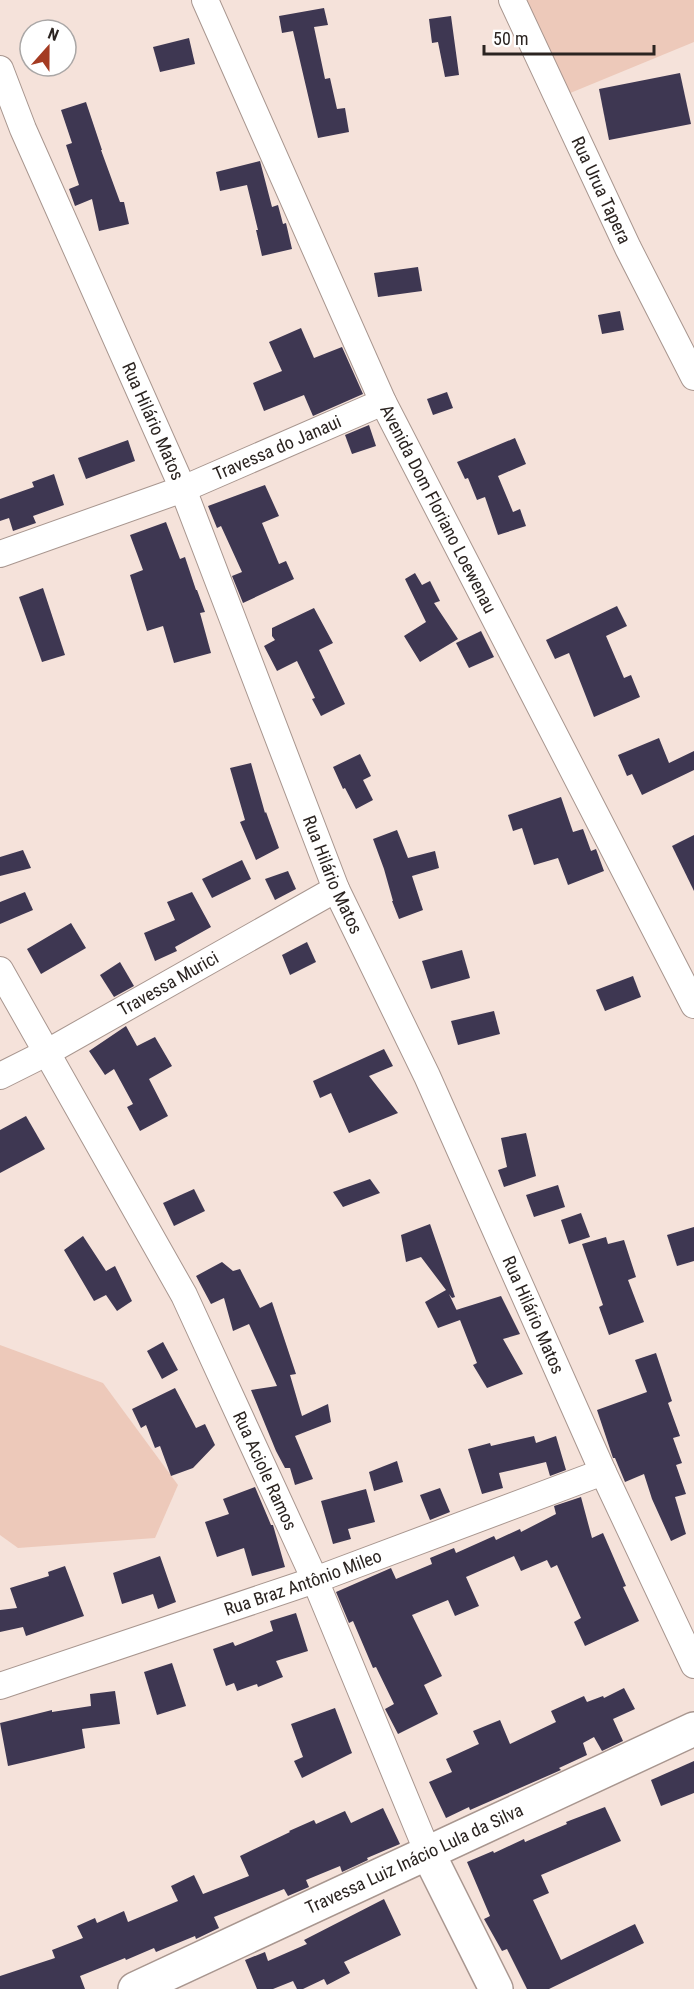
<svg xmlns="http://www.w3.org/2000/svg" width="694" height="1989" font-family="'Roboto Condensed',sans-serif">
	<rect width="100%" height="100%" fill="#f5e2da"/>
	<g fill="#edc9ba">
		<polygon points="520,0 694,0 694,42 563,96"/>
		<polygon points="0,1345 103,1383 178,1485 155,1538 18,1548 0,1535"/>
	</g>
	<g fill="#3e3752">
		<polygon points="324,8 328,25 314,27 325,79 330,78 337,109 345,108 349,132 318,138 293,31 282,33 279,16"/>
		<polygon points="451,16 459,75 445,77 438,42 432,43 429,19"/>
		<polygon points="189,38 195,64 160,72 153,47"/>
		<polygon points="680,73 691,124 609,140 599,89"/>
		<polygon points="86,102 102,150 101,150 120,202 124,202 129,224 99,231 92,199 75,206 69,189 79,185 66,145 72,143 61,110"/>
		<polygon points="260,161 272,207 278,205 283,224 286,223 292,249 262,256 256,230 258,230 247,185 220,191 216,172"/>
		<polygon points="418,267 422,291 378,297 374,273"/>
		<polygon points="620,311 624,330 602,334 598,315"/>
		<polygon points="301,328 314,358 342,347 363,394 313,416 304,395 264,411 253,383 282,371 269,342"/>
		<polygon points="447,392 453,408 433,415 427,399"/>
		<polygon points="369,425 376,446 352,454 345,435"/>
		<polygon points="515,438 526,464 498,476 513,512 520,509 526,526 498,535 485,497 477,500 468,478 465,479 457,462"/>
		<polygon points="128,440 135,461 86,479 78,458"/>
		<polygon points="54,474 64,505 33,516 36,523 13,531 9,518 0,521 0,499 34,487 32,482"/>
		<polygon points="265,485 279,516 262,523 279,564 286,561 294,579 243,603 232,576 242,572 221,526 217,528 208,506"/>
		<polygon points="166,522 180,559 185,557 196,590 197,590 205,612 200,613 211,653 174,663 163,626 147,631 130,575 143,570 130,535"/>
		<polygon points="415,573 422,585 430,581 440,601 434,603 458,639 420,662 404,636 426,622 405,579"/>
		<polygon points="43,588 65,655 42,662 19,597"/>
		<polygon points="617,606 627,626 606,636 624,678 631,675 640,697 594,717 569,653 555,659 546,640"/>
		<polygon points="314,608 333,643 319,650 345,704 321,716 312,699 315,698 297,661 277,671 264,646 275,640 272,636 272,628"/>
		<polygon points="481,631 494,657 469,668 456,643"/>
		<polygon points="659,738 669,763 694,751 694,770 642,795 632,774 627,776 618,755"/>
		<polygon points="360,754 371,776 363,780 373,800 356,809 345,788 343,789 333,767"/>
		<polygon points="251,763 265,813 266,812 279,848 256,860 240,822 245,820 230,768"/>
		<polygon points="561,797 573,832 583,829 591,851 596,849 604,871 568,885 558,858 534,865 522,828 513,831 508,815"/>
		<polygon points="397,830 408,858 435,851 439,868 412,876 423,910 399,919 392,901 393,901 384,869 373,839"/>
		<polygon points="694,835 694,891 672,846"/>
		<polygon points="23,850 31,868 0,876 0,857"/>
		<polygon points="242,860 251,879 212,898 202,879"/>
		<polygon points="288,871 296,889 275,900 265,879"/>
		<polygon points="25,892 33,910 0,924 0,902"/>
		<polygon points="192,892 211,927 175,947 177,951 155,961 144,933 175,920 167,902"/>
		<polygon points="71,923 86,948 41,974 27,949"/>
		<polygon points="307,942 316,962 290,975 282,955"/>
		<polygon points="462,950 470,978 431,989 422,961"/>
		<polygon points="120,962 134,986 114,997 100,975"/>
		<polygon points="633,976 641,997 605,1011 596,990"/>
		<polygon points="494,1011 500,1034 458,1045 451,1021"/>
		<polygon points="126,1026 137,1046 155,1037 172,1066 149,1079 168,1116 140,1131 127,1107 133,1104 114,1069 105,1075 89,1051"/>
		<polygon points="384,1049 393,1066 369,1076 398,1113 349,1133 331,1093 320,1098 313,1081"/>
		<polygon points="26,1116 45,1149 0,1173 0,1130"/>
		<polygon points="526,1133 536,1176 504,1187 498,1170 507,1167 501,1138"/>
		<polygon points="370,1179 380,1193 343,1207 333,1192"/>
		<polygon points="558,1185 565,1207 534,1217 526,1195"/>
		<polygon points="194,1189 205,1211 174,1226 163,1203"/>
		<polygon points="581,1213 590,1237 569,1244 561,1220"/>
		<polygon points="430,1224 455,1297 452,1298 449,1294 457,1311 456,1310 501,1296 520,1334 503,1339 523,1374 487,1388 473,1365 477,1363 460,1320 438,1328 425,1302 446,1290 421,1257 406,1262 401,1235"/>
		<polygon points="694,1227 694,1261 677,1266 667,1235"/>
		<polygon points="83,1236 106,1271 115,1266 132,1301 117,1311 106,1295 94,1301 64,1250"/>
		<polygon points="606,1237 608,1244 624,1240 636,1277 628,1280 644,1322 609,1335 599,1307 603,1305 582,1244"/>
		<polygon points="222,1262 233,1271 240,1269 260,1308 272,1302 296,1374 290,1375 302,1416 328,1404 331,1422 295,1436 313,1479 295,1485 290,1468 285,1468 276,1451 251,1390 277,1386 249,1324 233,1331 224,1298 211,1304 196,1276"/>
		<polygon points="163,1342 178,1370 162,1379 147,1351"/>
		<polygon points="656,1353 672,1401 668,1403 680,1436 673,1438 682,1463 676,1465 686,1494 675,1497 686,1534 671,1541 652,1499 644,1474 625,1482 615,1458 613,1458 597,1410 647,1392 635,1360"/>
		<polygon points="175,1388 196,1428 205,1424 215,1445 193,1468 171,1476 160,1446 155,1448 146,1425 141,1428 132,1409"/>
		<polygon points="534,1436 536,1443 556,1436 566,1470 550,1476 546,1462 499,1473 503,1488 482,1494 468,1449 490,1443 491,1446"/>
		<polygon points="397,1461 403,1482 374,1491 369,1472"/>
		<polygon points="255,1487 271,1525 273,1525 285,1567 252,1576 244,1548 217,1557 205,1522 229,1514 223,1499"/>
		<polygon points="440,1488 450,1512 430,1520 420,1495"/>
		<polygon points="366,1489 375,1522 348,1529 351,1539 333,1544 321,1501"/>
		<polygon points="581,1497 592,1538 603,1533 626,1586 623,1587 639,1621 585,1646 574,1622 581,1618 557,1565 551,1568 547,1560 521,1571 514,1556 466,1577 479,1606 455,1616 448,1600 412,1615 442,1676 424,1685 438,1714 398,1734 385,1709 394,1704 376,1667 373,1668 353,1621 349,1623 336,1592 391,1568 396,1579 432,1564 430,1558 454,1548 456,1553 494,1536 496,1540 520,1529 521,1532 556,1514 554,1506"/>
		<polygon points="160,1556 176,1602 158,1609 153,1594 122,1604 113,1573"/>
		<polygon points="65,1566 84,1616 26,1636 23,1627 0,1632 0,1610 17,1608 10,1588 49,1576 48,1572"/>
		<polygon points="296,1613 308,1651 276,1661 283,1677 258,1687 257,1684 237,1691 234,1683 226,1686 213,1649 233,1642 235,1646 273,1631 270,1621"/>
		<polygon points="172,1663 186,1706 157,1715 144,1672"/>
		<polygon points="624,1688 635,1709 613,1719 623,1741 602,1751 594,1737 583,1743 587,1755 559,1768 561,1770 470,1810 469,1807 446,1818 429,1782 452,1772 446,1759 479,1744 473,1731 500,1720 510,1744 556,1722 551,1711 584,1696 587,1702 603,1696 604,1698"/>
		<polygon points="115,1691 120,1724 82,1729 85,1748 8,1766 0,1723 52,1710 52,1712 91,1706 90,1694"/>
		<polygon points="335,1708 352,1753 302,1778 294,1761 303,1757 291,1724"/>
		<polygon points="694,1761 694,1793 661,1806 651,1780"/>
		<polygon points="605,1807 621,1841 541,1875 549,1893 533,1900 561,1960 635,1924 644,1943 549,1989 527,1989 507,1949 502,1951 484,1919 490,1916 467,1862 493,1851 494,1853 524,1839 525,1842 567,1824 566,1822"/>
		<polygon points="383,1808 400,1844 367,1858 368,1860 342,1872 340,1866 306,1880 309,1887 288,1896 284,1889 214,1917 219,1928 196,1939 195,1936 156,1952 154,1948 126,1960 125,1958 80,1976 85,1989 0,1989 0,1976 55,1958 52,1950 83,1938 77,1926 95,1918 97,1923 124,1911 128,1922 178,1901 171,1886 194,1875 203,1894 249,1876 240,1856 290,1832 289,1831 314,1820 316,1824 345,1811 351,1823"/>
		<polygon points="384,1899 401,1935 344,1962 350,1973 327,1985 324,1979 303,1989 297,1989 293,1981 273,1989 257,1989 245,1960 265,1952 268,1961 307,1944 304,1940"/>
	</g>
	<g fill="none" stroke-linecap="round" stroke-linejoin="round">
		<g stroke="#a8968f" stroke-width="28">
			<g id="street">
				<path id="s1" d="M205 0 383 402 694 1005"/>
				<path id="s2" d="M512 0 628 248 694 377"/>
				<path id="s3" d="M0 69 23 129 183 489 336 889 427 1076 603 1472 694 1665"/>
				<path id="s4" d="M0 554 183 489 383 402"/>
				<path id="s5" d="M0 970 184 1295 315 1580 428 1853"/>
				<path id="s6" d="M0 1076 46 1053 336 889"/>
				<path id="s7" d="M0 1686 315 1580 603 1472"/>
			</g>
		</g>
		<g stroke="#a8968f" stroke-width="36">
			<g id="secondary">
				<polyline points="428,1853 496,1989"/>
				<path id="s8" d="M135 1989 694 1729"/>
			</g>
		</g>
		<use href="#street" stroke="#fff" stroke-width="26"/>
		<use href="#secondary" stroke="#fff" stroke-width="33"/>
	</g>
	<g text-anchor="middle" stroke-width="6" stroke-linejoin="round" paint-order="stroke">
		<g font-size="18" fill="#2b2421" stroke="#fff">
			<text dy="6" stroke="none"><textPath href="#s2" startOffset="210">Rua Urua Tapera</textPath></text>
			<text dy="6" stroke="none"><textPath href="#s3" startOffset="384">Rua Hilário Matos</textPath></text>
			<text dy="6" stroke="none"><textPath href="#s4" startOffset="297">Travessa do Janaui</textPath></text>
			<text dy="6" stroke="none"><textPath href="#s1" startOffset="560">Avenida Dom Floriano Loewenau</textPath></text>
			<text dy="6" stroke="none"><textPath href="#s3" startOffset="872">Rua Hilário Matos</textPath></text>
			<text dy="6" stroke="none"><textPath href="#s6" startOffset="192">Travessa Murici</textPath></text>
			<text dy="6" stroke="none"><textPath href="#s3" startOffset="1356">Rua Hilário Matos</textPath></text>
			<text dy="6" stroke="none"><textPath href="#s5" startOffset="567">Rua Aciole Ramos</textPath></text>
			<text dy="6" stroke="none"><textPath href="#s7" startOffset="320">Rua Braz Antônio Mileo</textPath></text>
			<text dy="6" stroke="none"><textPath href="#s8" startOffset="308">Travessa Luiz Inácio Lula da Silva</textPath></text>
		</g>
	</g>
	<g transform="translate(48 48) rotate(21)"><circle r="28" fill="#ffffff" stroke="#aaa7a6" stroke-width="1.5"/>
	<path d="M0-4.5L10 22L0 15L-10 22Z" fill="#a43b22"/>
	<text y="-9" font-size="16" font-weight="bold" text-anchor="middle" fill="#2b2421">N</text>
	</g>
	<path d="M484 45v9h170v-9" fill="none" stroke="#2b2421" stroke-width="3"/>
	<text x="493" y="45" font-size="18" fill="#2b2421" stroke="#ffffff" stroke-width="4.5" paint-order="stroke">50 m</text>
</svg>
